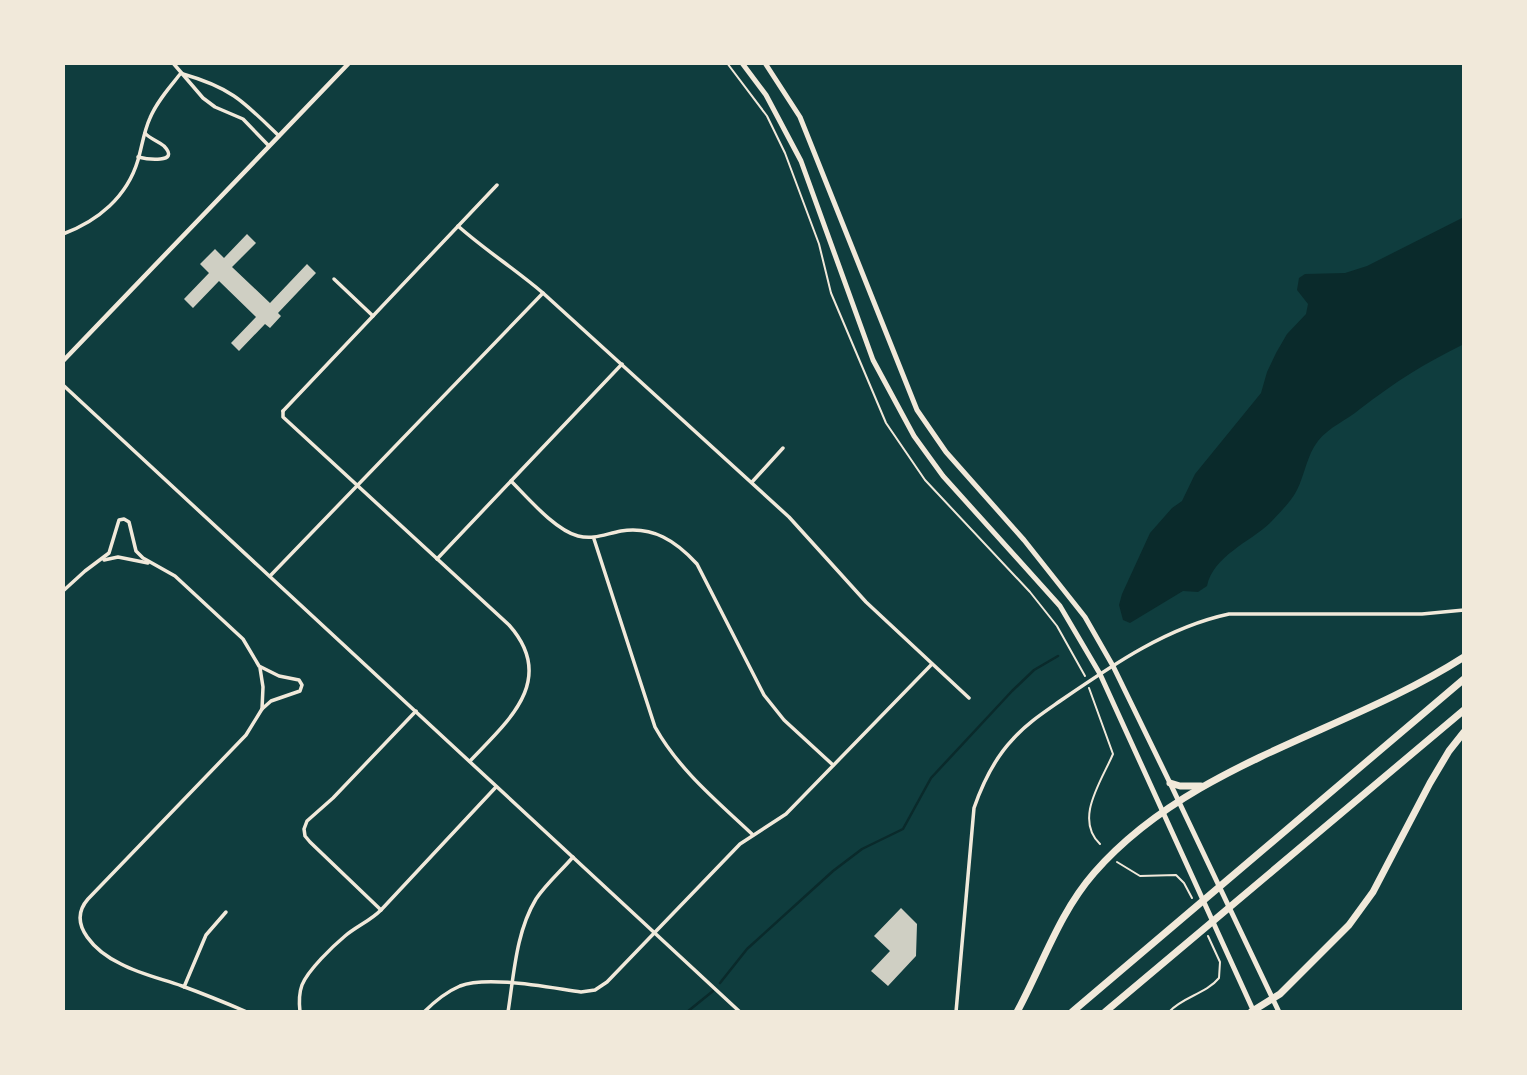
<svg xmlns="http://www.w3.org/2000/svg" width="1527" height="1075" font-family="'Exo 2',sans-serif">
	<rect width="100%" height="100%" fill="#0f3d3e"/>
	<path fill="#0a2a2b" d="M1464 217V344C1425 363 1395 382 1360 409 1347 420 1329 427 1318 441 1307 455 1305 474 1297 490 1291 502 1279 513 1270 523 1250 542 1213 556 1207 586L1198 592 1183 591 1130 623 1123 620 1119 605 1122 594 1150 533 1172 508 1182 501 1195 474 1261 393 1267 372 1276 353 1287 334 1306 314 1308 304 1297 290 1299 278 1305 274 1345 273 1367 266Z"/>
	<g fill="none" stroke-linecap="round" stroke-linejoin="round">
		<g stroke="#0a2a2b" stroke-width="2.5">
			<polyline points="720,983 747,949 833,871 862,849 903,829 931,778 1012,691 1034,670 1058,656"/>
			<polyline points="687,1012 713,991"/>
		</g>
	</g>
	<g fill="#cfcfc3">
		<polygon points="247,234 256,243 232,267 270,303 307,264 316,273 278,313 281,316 270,328 265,324 239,351 231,343 256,317 219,281 193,308 184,299 209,273 200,264 215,249 224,258"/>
		<polygon points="901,908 917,924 916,956 888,986 871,971 890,951 874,936"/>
	</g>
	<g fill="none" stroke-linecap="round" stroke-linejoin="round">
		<g stroke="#f1e9da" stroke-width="2">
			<polyline points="727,63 767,116 785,153 819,244 831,293 886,423 925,480 1030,592 1057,626 1085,676"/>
			<path d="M1089 688 1113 754C1101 782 1074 819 1100 844"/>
			<polyline points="1117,862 1140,876 1176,875 1184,883 1192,898"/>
			<path d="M1169 1012C1182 997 1206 994 1219 978L1220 962 1208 936"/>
		</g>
		<g stroke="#f1e9da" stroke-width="3.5">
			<polyline points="63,63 69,63"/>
			<polyline points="173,63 203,98 215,107 243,119 269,146"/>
			<path d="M183 74C232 88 244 102 279 136"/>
			<path d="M138 157C146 159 181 164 164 146 158 141 150 139 145 133"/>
			<path d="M458 226C485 250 515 269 543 293L789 517 866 602 969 698"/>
			<path d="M63 234C98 221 127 197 138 160 142 146 144 131 150 118 157 101 170 87 181 73"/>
			<polyline points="334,279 373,316"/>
			<polyline points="63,385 740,1012"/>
			<path d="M283 411V417L509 625C558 680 507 722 470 761"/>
			<polyline points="283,411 497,185"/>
			<path d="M511 481C528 498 555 530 578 536 594 540 605 534 621 531 653 526 676 541 697 564L764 695 784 720 833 765"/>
			<polyline points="752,482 783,448"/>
			<path d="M594 539 655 727C679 770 717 801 752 834"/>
			<polyline points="437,559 622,364"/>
			<polyline points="104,560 118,557 148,563"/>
			<polyline points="270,576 543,293"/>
			<path d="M63 591 85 571 109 553 119 520 124 519 129 522 136 551 143 558 175 576 243 639 259 666 279 676 299 680 302 685 300 691 271 701 262 709 246 735 88 899C65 925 98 953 121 964 140 974 162 979 182 986 204 994 226 1003 247 1012"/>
			<polyline points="260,668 263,687 262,709"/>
			<polyline points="381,910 310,842 305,836 304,829 307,821 333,798 416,711"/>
			<polyline points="184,987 206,935 226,912"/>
			<path d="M300 1012C299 1003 299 993 302 985 308 970 333 946 345 936 357 926 370 921 381 910L496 787"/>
			<path d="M424 1012C435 1001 446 992 460 986 488 975 551 988 581 992L595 990 607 982 740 844 786 814 932 664"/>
			<path d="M508 1012C514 974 516 932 536 899 546 884 561 871 573 857"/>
			<path d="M956 1012 974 808C983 782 994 759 1013 739 1027 723 1046 711 1063 699 1114 664 1168 627 1229 614H1422L1464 610"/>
		</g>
		<polyline stroke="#f1e9da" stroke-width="4.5" points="63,361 349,63"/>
		<g stroke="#f1e9da" stroke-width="5">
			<polyline points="742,63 766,95 801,161 873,360 914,436 943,476 1060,606 1100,674 1254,1012"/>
			<polyline points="765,63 800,117 917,410 946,452 1024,540 1085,617 1113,666 1170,783 1279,1012"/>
		</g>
		<g stroke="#f1e9da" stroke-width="7">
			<polyline points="1170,783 1180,786 1201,786"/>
			<path d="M1017 1012C1042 966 1059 913 1094 873 1191 762 1344 734 1464 657"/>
			<polyline points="1072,1012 1464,679"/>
			<polyline points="1105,1012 1464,710"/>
			<polyline points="1251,1012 1280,994 1349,925 1373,892 1430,783 1449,751 1464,732"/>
		</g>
	</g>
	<rect width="1527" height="1075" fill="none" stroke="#f1e9da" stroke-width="130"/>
</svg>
